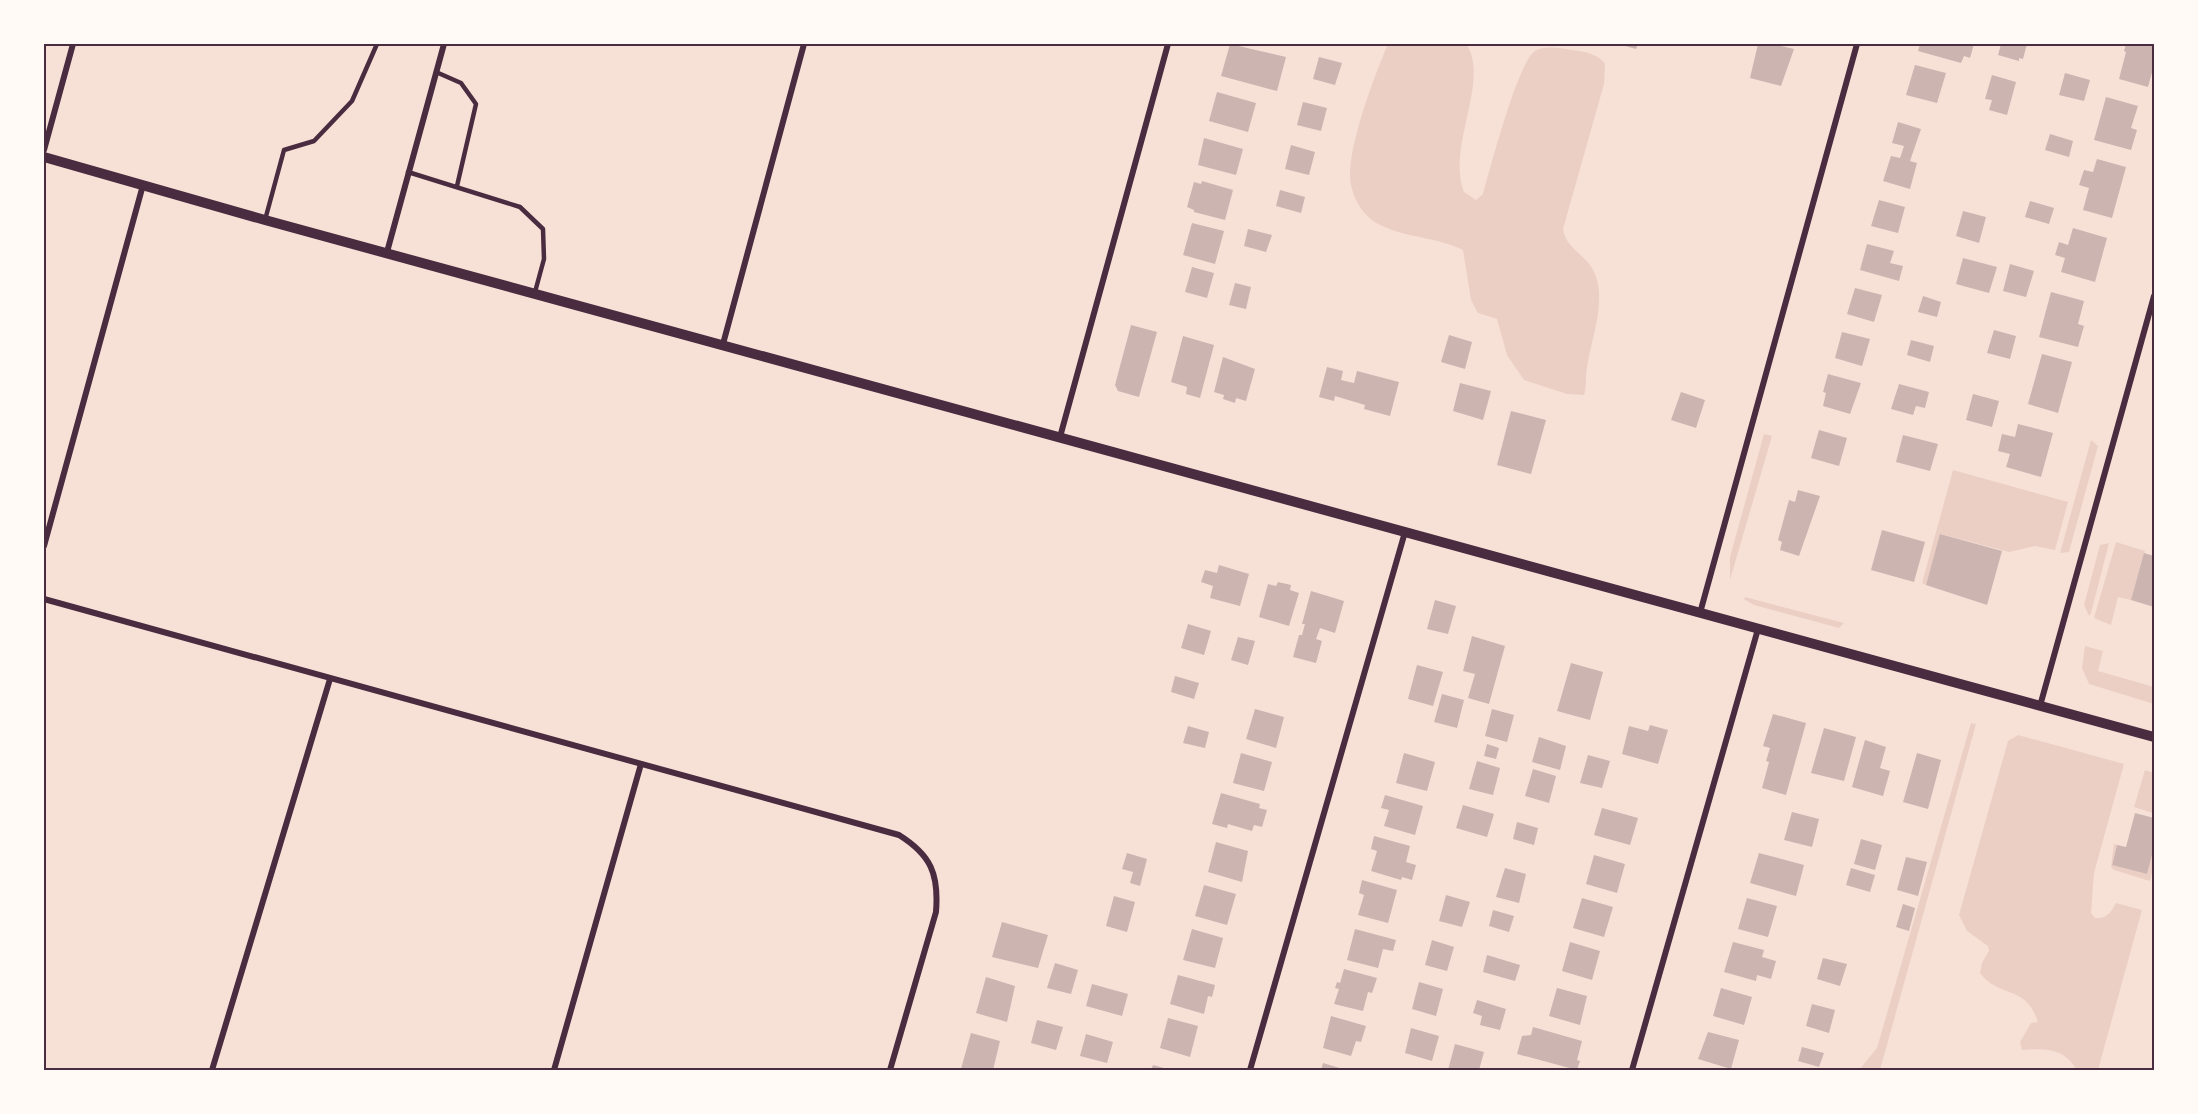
<svg xmlns="http://www.w3.org/2000/svg" width="2198" height="1114" font-family="Jost,sans-serif">
	<rect width="100%" height="100%" fill="#f7e1d7"/>
	<g fill="#ebcfc5">
		<path d="M1388 44H1466C1491 79 1446 148 1464 192L1476 200 1483 194C1490 170 1518 61 1535 51 1544 45 1562 48 1572 50 1583 51 1599 54 1605 64L1604 84 1563 229C1566 248 1583 253 1592 268 1609 297 1591 338 1587 368 1585 377 1587 386 1584 395L1567 394 1524 380 1507 355 1497 319 1478 313 1471 300 1463 250C1437 237 1406 238 1380 225 1365 218 1354 201 1351 185 1344 155 1375 74 1388 44Z"/>
		<polygon points="1764,434 1772,436 1730,580 1730,557"/>
		<polygon points="2091,440 2098,446 2069,552 2060,553"/>
		<polygon points="1953,470 2068,502 2055,550 2035,546 2009,552 1941,534 1926,585 1922,583"/>
		<polygon points="2116,542 2145,551 2131,600 2118,597 2111,625 2094,618"/>
		<polygon points="2109,543 2091,613 2089,616 2084,605 2100,545"/>
		<polygon points="1745,597 1844,623 1839,628 1754,605 1744,599"/>
		<polygon points="2085,646 2103,651 2098,671 2154,687 2154,704 2089,684 2082,668"/>
		<polygon points="1971,723 1976,724 1880,1070 1859,1070 1877,1048"/>
		<path d="M2018 735 2124 764 2094 873 2091 913 2095 918C2107 919 2111 912 2116 903L2142 910 2098 1070H2077C2064 1048 2046 1048 2022 1050L2020 1042 2031 1023 2038 1022C2025 983 2001 1000 1980 973L1982 963 1989 951 1988 946 1967 931 1959 915 2008 741Z"/>
		<polygon points="2145,770 2154,773 2154,818 2153,813 2134,807"/>
		<polygon points="2114,844 2117,845 2112,865 2147,874 2154,848 2154,865 2150,881 2114,870 2111,867"/>
	</g>
	<g fill="#ccb4b1">
		<polygon points="1230,44 1286,57 1277,91 1221,76"/>
		<polygon points="1618,44 1638,44 1636,49"/>
		<polygon points="1758,44 1773,44 1794,49 1781,86 1750,78"/>
		<polygon points="1920,44 1974,44 1970,58 1964,56 1961,63 1918,51"/>
		<polygon points="2001,44 2027,44 2023,59 2019,58 2019,61 1998,55"/>
		<polygon points="2126,44 2154,44 2154,65 2148,87 2119,79 2126,52 2124,51"/>
		<polygon points="1319,57 1342,63 1335,85 1313,79"/>
		<polygon points="1915,65 1946,73 1937,103 1906,95"/>
		<polygon points="2065,73 2090,80 2084,101 2059,95"/>
		<polygon points="1992,75 2016,82 2007,115 1989,110 1992,100 1985,99"/>
		<polygon points="1217,92 1256,103 1248,132 1209,121"/>
		<polygon points="2106,97 2138,106 2131,128 2137,130 2131,150 2094,140"/>
		<polygon points="1303,102 1327,108 1321,131 1297,125"/>
		<polygon points="1898,122 1921,129 1910,161 1917,163 1910,189 1883,181 1891,156 1900,158 1904,146 1892,143"/>
		<polygon points="2050,134 2073,141 2069,157 2045,150"/>
		<polygon points="1204,138 1243,149 1236,175 1198,165"/>
		<polygon points="1291,145 1315,152 1309,175 1285,169"/>
		<polygon points="2097,159 2126,167 2112,218 2083,210 2089,188 2079,185 2084,170 2093,172"/>
		<polygon points="1202,181 1233,190 1225,220 1194,212 1194,210 1187,207 1194,182 1201,184"/>
		<polygon points="1280,190 1305,197 1301,213 1276,206"/>
		<polygon points="1879,200 1905,207 1898,233 1871,226"/>
		<polygon points="2030,201 2054,208 2049,224 2025,217"/>
		<polygon points="1963,211 1986,217 1979,243 1956,236"/>
		<polygon points="1192,223 1224,231 1215,264 1183,255"/>
		<polygon points="2073,228 2107,238 2095,282 2061,272 2065,258 2055,255 2059,242 2068,245"/>
		<polygon points="1248,229 1272,235 1266,252 1244,246"/>
		<polygon points="1867,244 1894,251 1890,263 1903,266 1899,281 1860,270"/>
		<polygon points="1963,258 1997,267 1989,293 1956,284"/>
		<polygon points="2010,264 2034,271 2026,297 2003,291"/>
		<polygon points="1192,267 1214,273 1207,298 1185,292"/>
		<polygon points="1235,283 1251,287 1246,309 1229,305"/>
		<polygon points="1855,288 1882,295 1874,322 1847,314"/>
		<polygon points="2051,292 2084,301 2078,324 2084,326 2078,347 2039,337"/>
		<polygon points="1923,296 1941,302 1937,317 1918,312"/>
		<polygon points="1131,325 1157,332 1139,397 1118,391 1115,385"/>
		<polygon points="1994,330 2016,336 2010,359 1987,353"/>
		<polygon points="1842,332 1870,339 1862,366 1835,358"/>
		<polygon points="1449,335 1472,342 1465,369 1441,362"/>
		<polygon points="1183,336 1214,345 1200,398 1186,394 1187,387 1171,382"/>
		<polygon points="1911,340 1934,346 1930,362 1907,355"/>
		<polygon points="2042,354 2072,362 2058,413 2028,404"/>
		<polygon points="1223,357 1255,369 1246,401 1236,398 1235,403 1223,399 1224,395 1214,392"/>
		<polygon points="1327,367 1343,371 1341,380 1354,383 1357,371 1399,382 1390,416 1364,409 1365,405 1335,396 1334,401 1319,397"/>
		<polygon points="1828,374 1861,383 1850,414 1823,406 1826,393 1823,392"/>
		<polygon points="1460,383 1491,391 1483,420 1453,411"/>
		<polygon points="1899,384 1929,392 1925,408 1916,406 1913,415 1891,409"/>
		<polygon points="1681,392 1705,400 1696,428 1671,420"/>
		<polygon points="1973,394 1999,401 1992,427 1966,420"/>
		<polygon points="1511,411 1546,420 1531,474 1497,465"/>
		<polygon points="2018,424 2053,433 2041,477 2006,467 2010,454 1998,451 2002,434 2015,437"/>
		<polygon points="1819,430 1847,438 1839,466 1811,458"/>
		<polygon points="1903,435 1938,444 1930,471 1896,462"/>
		<polygon points="1798,490 1820,496 1799,556 1780,550 1782,542 1778,540 1789,500 1795,502"/>
		<polygon points="1882,530 1925,542 1914,582 1871,570"/>
		<polygon points="1940,534 2002,551 1987,605 1926,585"/>
		<polygon points="2144,553 2154,556 2154,607 2131,600"/>
		<polygon points="1219,565 1249,574 1240,606 1210,598 1213,586 1201,582 1205,570 1217,573"/>
		<polygon points="1278,582 1291,585 1290,590 1299,593 1289,626 1259,617 1268,584 1276,586"/>
		<polygon points="1311,591 1344,601 1335,633 1320,628 1316,639 1322,641 1316,663 1293,657 1299,635 1302,635 1305,624 1302,624"/>
		<polygon points="1435,600 1456,606 1448,634 1427,629"/>
		<polygon points="1188,624 1211,631 1204,655 1181,648"/>
		<polygon points="1472,636 1505,646 1489,704 1468,698 1475,674 1463,671"/>
		<polygon points="1238,637 1255,641 1248,665 1231,660"/>
		<polygon points="1571,663 1603,672 1590,720 1557,711"/>
		<polygon points="1417,665 1443,672 1433,706 1408,699"/>
		<polygon points="1175,676 1199,683 1194,699 1171,692"/>
		<polygon points="1442,694 1464,700 1457,728 1434,722"/>
		<polygon points="1255,709 1284,717 1276,748 1246,739"/>
		<polygon points="1492,709 1514,715 1507,742 1485,736"/>
		<polygon points="1773,714 1806,723 1786,795 1762,788 1769,762 1766,761 1770,748 1763,746"/>
		<polygon points="1650,725 1668,730 1658,764 1622,754 1629,726 1648,731"/>
		<polygon points="1188,726 1209,732 1205,748 1183,743"/>
		<polygon points="1824,728 1856,737 1844,781 1811,773"/>
		<polygon points="1539,737 1566,746 1560,770 1532,762"/>
		<polygon points="1865,740 1886,747 1880,768 1890,771 1883,796 1852,787"/>
		<polygon points="1487,744 1499,748 1496,759 1484,756"/>
		<polygon points="1241,753 1272,762 1264,791 1233,783"/>
		<polygon points="1404,753 1435,762 1427,791 1396,783"/>
		<polygon points="1917,753 1941,760 1928,809 1903,802"/>
		<polygon points="1588,755 1610,761 1602,788 1580,783"/>
		<polygon points="1477,761 1500,768 1493,795 1469,789"/>
		<polygon points="1533,769 1556,776 1549,803 1525,796"/>
		<polygon points="1221,793 1260,804 1259,808 1267,810 1262,827 1254,825 1252,831 1228,824 1227,828 1212,824"/>
		<polygon points="1385,795 1423,806 1415,835 1384,826 1389,810 1381,808"/>
		<polygon points="1463,805 1494,814 1487,837 1456,828"/>
		<polygon points="1602,808 1638,818 1630,845 1594,835"/>
		<polygon points="1792,812 1819,819 1812,847 1784,840"/>
		<polygon points="2135,813 2154,818 2154,848 2147,874 2112,865 2117,845 2126,847"/>
		<polygon points="1517,822 1538,828 1534,845 1513,839"/>
		<polygon points="1374,836 1410,846 1406,862 1416,865 1412,880 1402,877 1401,880 1371,871 1377,851 1371,849"/>
		<polygon points="1861,839 1882,845 1875,870 1854,864"/>
		<polygon points="1216,842 1248,851 1242,882 1208,872"/>
		<polygon points="1127,853 1147,859 1140,886 1130,883 1133,872 1122,869"/>
		<polygon points="1759,853 1804,865 1796,896 1750,883"/>
		<polygon points="1594,855 1625,864 1617,893 1586,884"/>
		<polygon points="1906,857 1927,862 1918,896 1897,890"/>
		<polygon points="1505,868 1526,874 1519,903 1496,897"/>
		<polygon points="1851,868 1875,875 1870,892 1846,885"/>
		<polygon points="1362,880 1397,890 1388,923 1358,915 1364,895 1359,893"/>
		<polygon points="1204,885 1236,894 1227,925 1195,916"/>
		<polygon points="1446,895 1470,902 1462,927 1439,921"/>
		<polygon points="1114,896 1135,902 1127,932 1106,926"/>
		<polygon points="1582,898 1613,907 1604,937 1573,928"/>
		<polygon points="1747,898 1777,906 1768,937 1738,929"/>
		<polygon points="1903,904 1915,908 1909,931 1896,927"/>
		<polygon points="1493,910 1514,916 1509,932 1489,926"/>
		<polygon points="1002,922 1048,935 1038,968 992,957"/>
		<polygon points="1192,929 1223,938 1215,968 1183,960"/>
		<polygon points="1355,929 1396,940 1393,951 1383,949 1378,968 1347,960"/>
		<polygon points="1432,940 1454,947 1447,971 1425,965"/>
		<polygon points="1570,942 1600,951 1592,980 1562,971"/>
		<polygon points="1733,942 1764,950 1762,957 1776,961 1771,979 1757,975 1756,981 1724,972"/>
		<polygon points="1487,955 1520,965 1515,981 1483,972"/>
		<polygon points="1823,958 1847,964 1840,986 1817,979"/>
		<polygon points="1055,963 1078,970 1071,994 1047,988"/>
		<polygon points="1344,969 1377,978 1372,993 1368,992 1363,1011 1334,1004 1339,989 1335,988 1337,982 1340,983"/>
		<polygon points="1178,975 1215,985 1212,997 1208,996 1204,1014 1170,1004"/>
		<polygon points="986,977 1015,986 1007,1022 976,1013"/>
		<polygon points="1419,982 1443,989 1436,1016 1412,1009"/>
		<polygon points="1092,984 1128,994 1122,1016 1086,1006"/>
		<polygon points="1557,988 1587,996 1580,1025 1549,1016"/>
		<polygon points="1721,988 1752,997 1744,1025 1713,1016"/>
		<polygon points="1477,1000 1506,1009 1500,1030 1480,1025 1482,1016 1473,1013"/>
		<polygon points="1812,1004 1835,1010 1829,1033 1806,1026"/>
		<polygon points="1331,1016 1366,1026 1361,1042 1356,1041 1351,1056 1323,1048"/>
		<polygon points="1168,1018 1198,1026 1190,1057 1160,1048"/>
		<polygon points="1037,1020 1063,1027 1056,1050 1031,1043"/>
		<polygon points="1533,1027 1582,1041 1577,1060 1580,1061 1577,1070 1517,1054 1522,1036 1531,1035"/>
		<polygon points="1411,1028 1439,1036 1432,1061 1405,1053"/>
		<polygon points="1708,1032 1739,1040 1731,1069 1698,1059"/>
		<polygon points="971,1033 1000,1041 993,1070 961,1069"/>
		<polygon points="1086,1034 1113,1042 1107,1063 1080,1056"/>
		<polygon points="1455,1044 1484,1052 1479,1070 1448,1070"/>
		<polygon points="1802,1047 1824,1053 1819,1067 1798,1061"/>
		<polygon points="1323,1063 1346,1070 1321,1070"/>
		<polygon points="1153,1065 1171,1070 1151,1070"/>
	</g>
	<g fill="none" stroke-linecap="round" stroke-linejoin="round">
		<g stroke="#4a2c40" stroke-width="4.5">
			<polyline points="436,72 461,83 476,104 457,186"/>
			<polyline points="408,172 520,207 543,229 544,259 535,292"/>
			<polyline points="265,220 284,150 314,141 352,101 377,44"/>
		</g>
		<g stroke="#4a2c40" stroke-width="6">
			<polyline points="44,150 73,44"/>
			<polyline points="387,252 444,44"/>
			<polyline points="723,344 804,44"/>
			<polyline points="1060,437 1168,44"/>
			<polyline points="44,546 143,185"/>
			<path d="M44 599 899 835C931 855 939 874 936 912L890 1070"/>
			<polyline points="1700,613 1857,44"/>
			<polyline points="2040,706 2154,296"/>
			<polyline points="212,1070 330,679"/>
			<polyline points="554,1070 641,764"/>
			<polyline points="1250,1070 1405,532"/>
			<polyline points="1632,1070 1758,629"/>
		</g>
		<polyline stroke="#4a2c40" stroke-width="10" points="44,157 265,220 2154,737"/>
	</g>
	<rect width="2198" height="1114" fill="none" stroke="#fffaf5" stroke-width="90"/>
	<rect x="45" y="45" width="2108" height="1024" fill="none" stroke="#4a2c40" stroke-width="2"/>
</svg>
